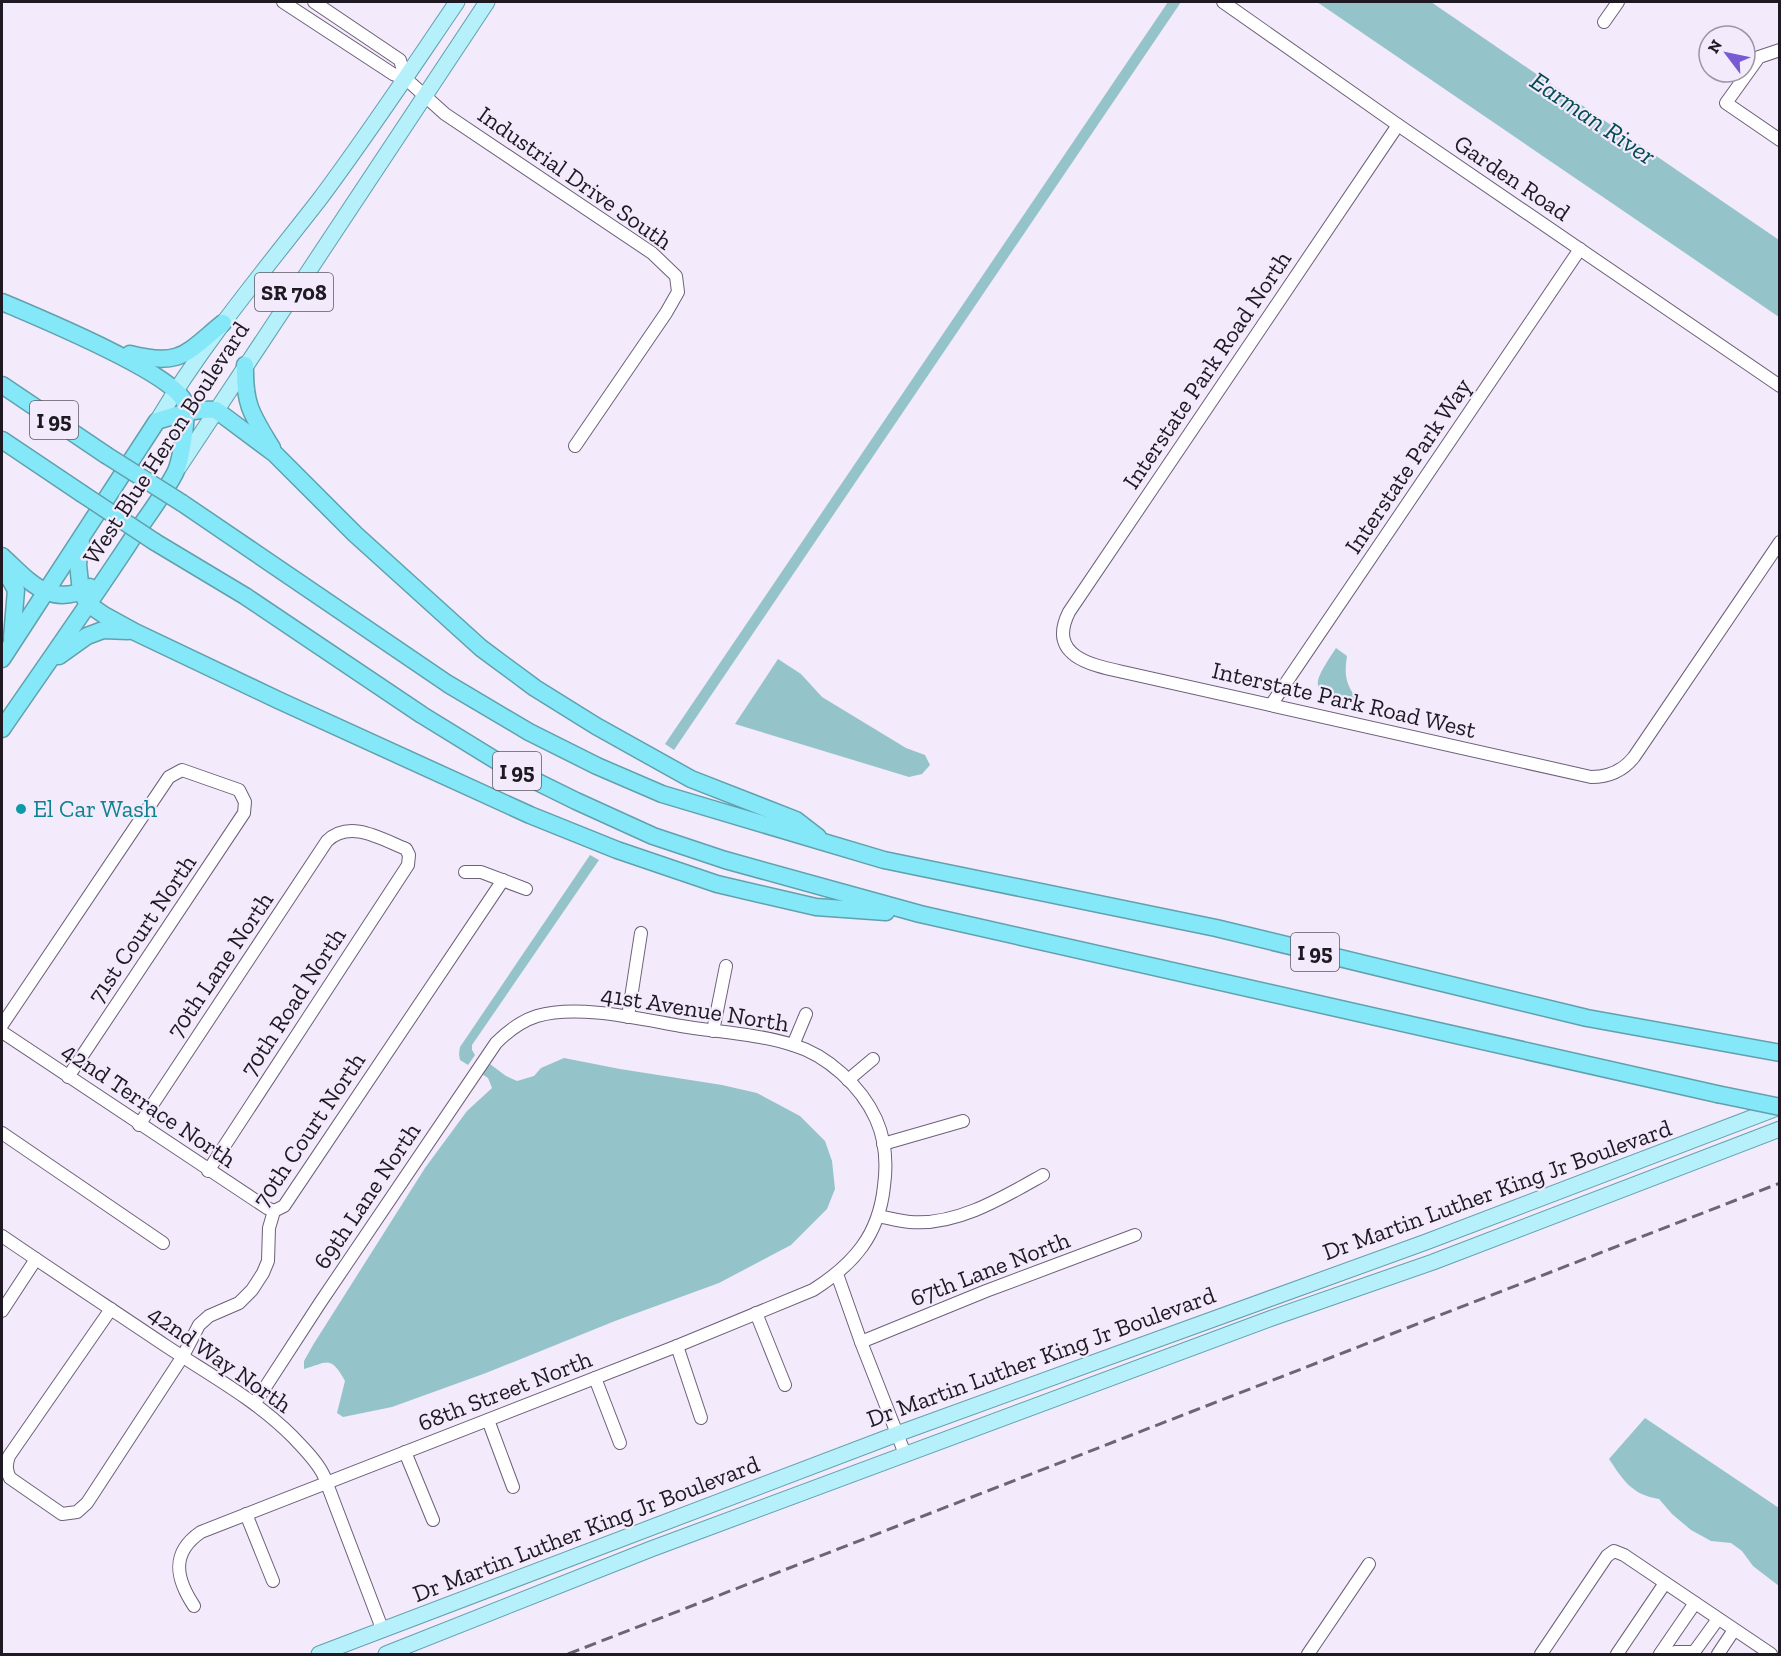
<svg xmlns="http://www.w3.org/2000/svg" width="1781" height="1656" font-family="'Zilla Slab',serif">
	<rect width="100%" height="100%" fill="#f3eafb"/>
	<g fill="#95c3ca">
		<polygon points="1168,2 1181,2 674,750 665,744"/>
		<polygon points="1317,2 1431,2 1779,240 1779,317"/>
		<path d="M1336 648 1347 656C1344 676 1346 683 1357 700 1308 691 1310 688 1336 648Z"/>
		<polygon points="778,659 801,674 822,697 906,748 925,755 930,765 922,774 909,777 735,724"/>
		<polygon points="590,855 599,860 472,1045 472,1050 475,1055 468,1065 460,1060 459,1054 460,1047"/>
		<path d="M564 1058 620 1069 722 1085 757 1093 800 1116 825 1141 832 1161 835 1189 827 1209 791 1245 719 1283 615 1321 486 1373 392 1407 343 1417 337 1413 345 1381C330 1354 327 1363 304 1369V1361L313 1345 425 1168 467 1111 492 1088 488 1078 482 1074 490 1064 506 1076 517 1081 534 1076 541 1068Z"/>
		<path d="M1645 1418 1779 1508V1586L1753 1566 1742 1551 1731 1543 1711 1541 1691 1530 1672 1514 1659 1499C1632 1495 1623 1480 1609 1459Z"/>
	</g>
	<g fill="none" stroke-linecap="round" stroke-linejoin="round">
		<g stroke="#6d6079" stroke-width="14">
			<g id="minor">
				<polyline points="283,2 393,74 405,78 445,114 652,253 676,276 678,292 666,313 575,446"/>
				<polyline points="314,2 400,60 405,78"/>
				<polyline points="1223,2 1398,125 1780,386"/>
				<polyline points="1604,22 1618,2"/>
				<polyline points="1780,50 1759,57 1726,103 1780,140"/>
				<path d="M1398 125 1069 612C1047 656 1091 665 1123 672L1591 777C1609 777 1623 771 1634 757L1780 542"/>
				<polyline points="1271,705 1580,249"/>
				<polyline points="465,872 481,872 526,889"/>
				<polyline points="628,1017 641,933"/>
				<polyline points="2,1025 169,777 182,770 239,790 245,802 244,813 68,1077"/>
				<polyline points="713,1031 726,966"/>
				<polyline points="2,1032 267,1208 274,1211"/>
				<polyline points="793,1045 806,1014"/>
				<polyline points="848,1080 873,1059"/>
				<path d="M139 1125 327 841C350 819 381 839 406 849L409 855 408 865 208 1171"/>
				<polyline points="2,1133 163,1243"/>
				<polyline points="883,1144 963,1121"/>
				<path d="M878 1216C889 1218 899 1221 910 1222 957 1226 1004 1197 1043 1175"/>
				<path d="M2 1236C56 1273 111 1309 166 1346 210 1375 255 1399 293 1437 304 1449 317 1461 324 1476L383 1631"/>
				<polyline points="837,1274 861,1342 905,1454"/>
				<path d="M111 1309 9 1456C6 1465 6 1470 10 1478L62 1514 77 1512 87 1503 183 1356 199 1325 209 1316 239 1303 252 1290 263 1273 268 1261 269 1228 274 1211 284 1206 503 880"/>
				<polyline points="2,1311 36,1259"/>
				<polyline points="756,1313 785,1385"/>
				<polyline points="861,1342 986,1291 1135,1235"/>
				<polyline points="677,1346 701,1418"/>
				<polyline points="595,1378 620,1443"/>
				<polyline points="488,1420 513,1487"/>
				<polyline points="405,1452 433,1520"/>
				<polyline points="246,1514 273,1581"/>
				<path d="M194 1606C176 1579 170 1553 201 1532L677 1346 813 1290C854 1264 879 1235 884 1186 887 1164 885 1139 876 1119 861 1086 827 1055 793 1045 758 1034 718 1032 681 1026 640 1019 578 1004 537 1016 521 1021 508 1031 496 1043L320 1303 255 1403"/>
				<polyline points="1308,1654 1369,1564"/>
				<polyline points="1541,1654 1607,1556 1614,1551 1624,1555 1771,1654"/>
				<polyline points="1617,1654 1665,1583"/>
				<polyline points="1660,1654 1695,1603"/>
				<polyline points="1673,1654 1675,1652 1694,1652 1718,1619"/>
				<polyline points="1718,1654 1734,1630"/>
			</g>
		</g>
		<g stroke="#61a0ad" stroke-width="17">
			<g id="major">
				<path d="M157 421C204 342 263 272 319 200 367 136 412 68 457 2"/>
				<polyline points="179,467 487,2"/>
				<polyline points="319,1654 897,1434 1426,1242 1780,1107"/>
				<polyline points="386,1654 651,1549 1272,1318 1433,1262 1780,1129"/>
			</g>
		</g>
		<g stroke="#61a0ad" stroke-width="19">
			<g id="highway">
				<path d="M2 302C37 317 169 371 184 401 189 413 181 461 175 473 162 498 143 521 128 545 87 607 44 668 2 729"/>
				<path d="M130 354C181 367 186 353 223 323"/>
				<path d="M245 365C244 405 252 415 272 448"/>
				<polyline points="2,385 106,455"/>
				<polyline points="2,440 81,493"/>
				<polyline points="182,503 448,684 529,732 597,766 662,794 884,860 1216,928 1587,1018 1780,1053"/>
				<polyline points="155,542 245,596 422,715 505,766 576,801 653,836 725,860 920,914 1717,1094"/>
				<polyline points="81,543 78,564 81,592 88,604 104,615 135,632 278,700 530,815 617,850 717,884 816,907 886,912"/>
				<path d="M2 556C29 581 50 609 90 587"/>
				<polyline points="2,565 16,590 12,638"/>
				<polyline points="59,656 87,636 103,630 128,631"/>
				<path d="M2 659 157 421C177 415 195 408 216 410L275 454 355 534 481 648 535 688 596 726 691 779 796 820 818 837"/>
			</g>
		</g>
		<use href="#minor" stroke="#fff" stroke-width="12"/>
		<use href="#major" stroke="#b6f1fb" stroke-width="15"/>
		<use href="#highway" stroke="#85e8f8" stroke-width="16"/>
		<polyline stroke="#6c6672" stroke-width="3" stroke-dasharray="12 6" stroke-linecap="butt" points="568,1654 1780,1183"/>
		<g stroke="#61a0ad" stroke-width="19" stroke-linecap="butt">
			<g id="highway-bridge">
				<polyline points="106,455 182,503"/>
				<polyline points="81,493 155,542"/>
				<polyline points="1717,1094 1780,1107"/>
			</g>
		</g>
		<use href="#highway-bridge" stroke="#85e8f8" stroke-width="16"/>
	</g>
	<circle fill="#0f9aa8" stroke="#f3eafb" stroke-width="2" cx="21" cy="809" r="6"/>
	<g text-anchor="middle" stroke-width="4.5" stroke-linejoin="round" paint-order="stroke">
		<g fill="#f3eafb" stroke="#5e5863" stroke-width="1.5">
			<rect x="255" y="273" width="78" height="38" rx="4.5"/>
			<rect x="30" y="401" width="48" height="38" rx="4.5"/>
			<rect x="493" y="752" width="48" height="38" rx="4.5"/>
			<rect x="1291" y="933" width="48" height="38" rx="4.5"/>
		</g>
		<g font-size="22" font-weight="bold" fill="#1e1922">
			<text x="294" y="300">SR 708</text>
			<text x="54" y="428">I 95</text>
			<text x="517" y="779">I 95</text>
			<text x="1315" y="960">I 95</text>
		</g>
		<g font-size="24" fill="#1e1922" stroke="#f3eafb">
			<text transform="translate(575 178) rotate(35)" y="8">Industrial Drive South</text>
			<text transform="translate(1512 178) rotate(34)" y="8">Garden Road</text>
			<text transform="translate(1207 370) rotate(-56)" y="8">Interstate Park Road North</text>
			<text transform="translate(166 443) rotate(-57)" y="8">West Blue Heron Boulevard</text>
			<text transform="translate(1408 466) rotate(-56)" y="8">Interstate Park Way</text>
			<text transform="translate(1344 700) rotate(13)" y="8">Interstate Park Road West</text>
			<text transform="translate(142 929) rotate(-56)" y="8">71st Court North</text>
			<text transform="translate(220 965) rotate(-56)" y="8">70th Lane North</text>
			<text transform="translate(293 1002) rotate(-57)" y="8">70th Road North</text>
			<text transform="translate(695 1009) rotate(9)" y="8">41st Avenue North</text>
			<text transform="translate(149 1105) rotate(34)" y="8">42nd Terrace North</text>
			<text transform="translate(309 1130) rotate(-56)" y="8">70th Court North</text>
			<text transform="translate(1497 1190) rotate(-20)" y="8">Dr Martin Luther King Jr Boulevard</text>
			<text transform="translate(367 1196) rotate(-56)" y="8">69th Lane North</text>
			<text transform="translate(990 1269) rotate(-21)" y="8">67th Lane North</text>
			<text transform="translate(1041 1357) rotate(-20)" y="8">Dr Martin Luther King Jr Boulevard</text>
			<text transform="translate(220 1359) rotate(35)" y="8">42nd Way North</text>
			<text transform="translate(505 1391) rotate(-21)" y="8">68th Street North</text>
			<text transform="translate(586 1529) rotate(-21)" y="8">Dr Martin Luther King Jr Boulevard</text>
		</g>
		<g font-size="24" fill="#0d838f" stroke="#f3eafb" text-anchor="start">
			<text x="33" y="817">El Car Wash</text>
		</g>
		<g font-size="26" font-style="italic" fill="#044c54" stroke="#f3eafb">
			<text transform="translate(1593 118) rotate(34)" y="9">Earman River</text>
		</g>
	</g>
	<rect width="1781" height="1656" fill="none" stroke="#1e1922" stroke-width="6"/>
	<g transform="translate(1727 54) rotate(302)"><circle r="28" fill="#f3eafb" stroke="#9e96a4" stroke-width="1.5"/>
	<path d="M0-4.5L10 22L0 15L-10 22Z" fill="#775ad4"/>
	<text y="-9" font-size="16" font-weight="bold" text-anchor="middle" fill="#1e1922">N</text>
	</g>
</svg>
